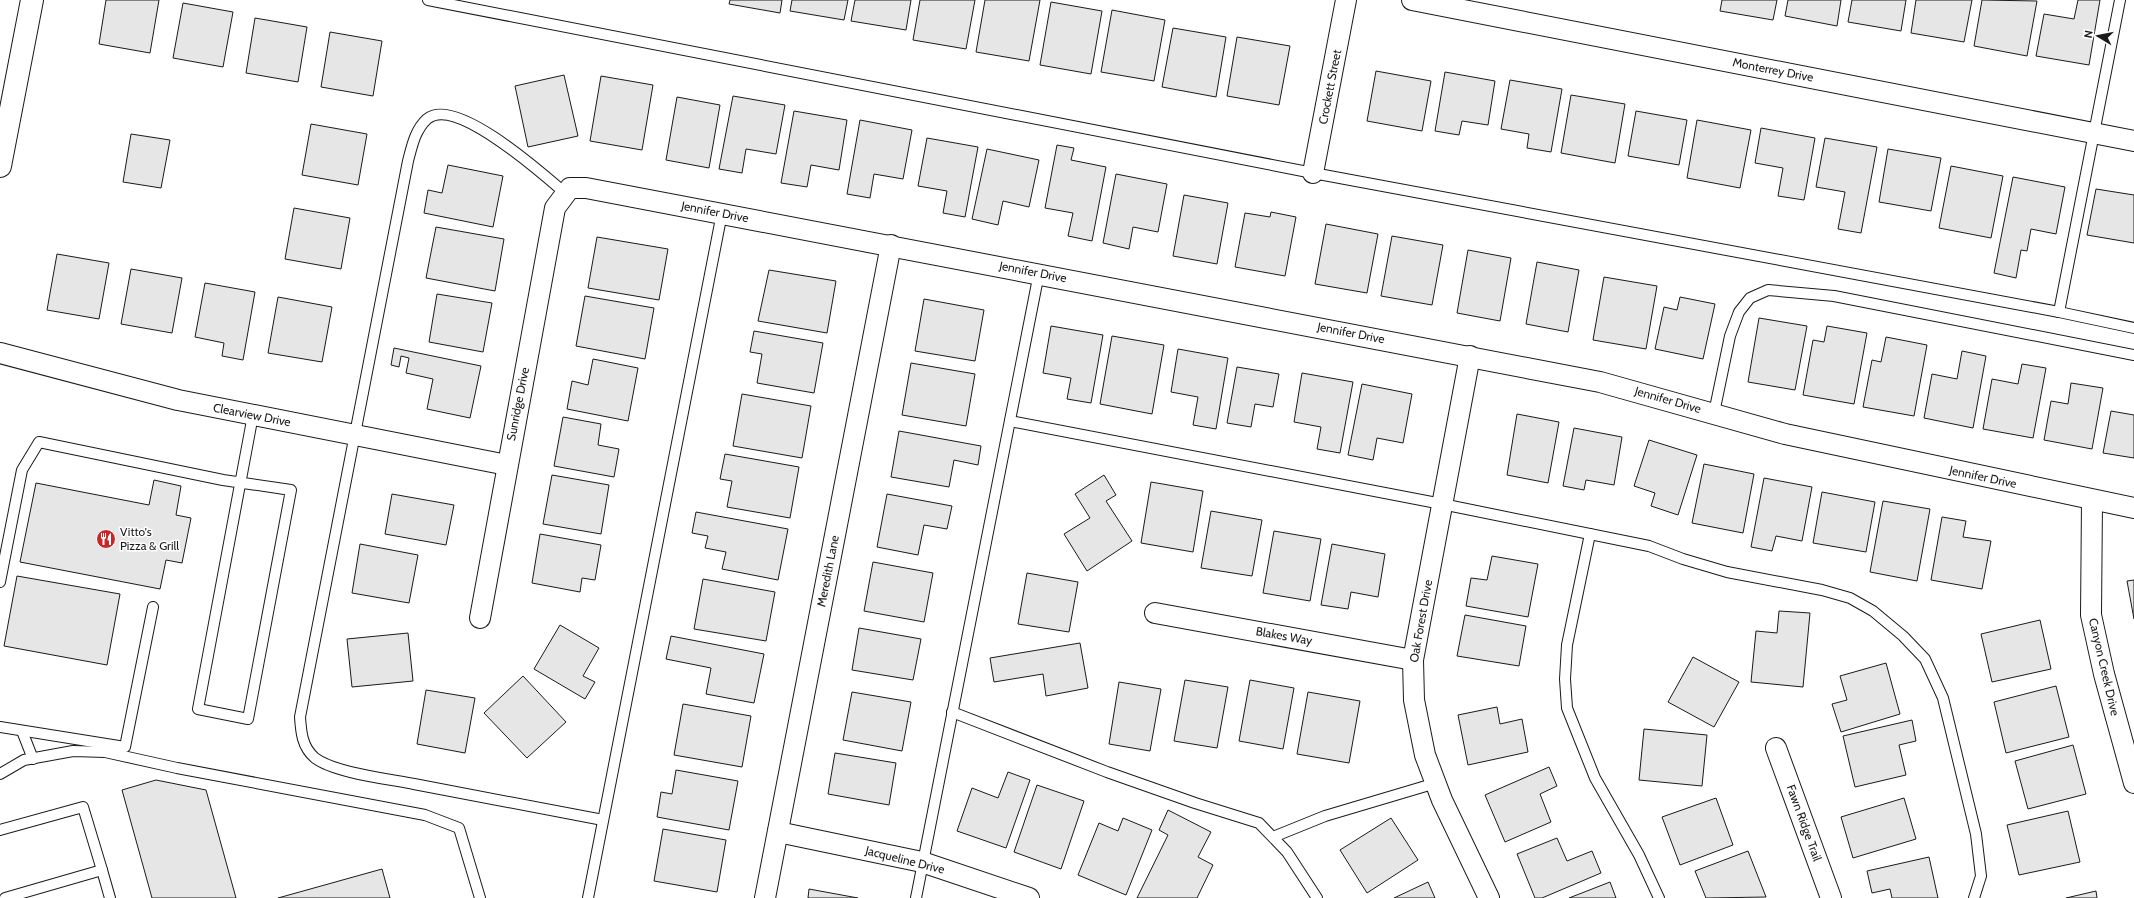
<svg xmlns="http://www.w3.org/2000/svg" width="2134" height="898" font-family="Cabin,sans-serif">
	<rect width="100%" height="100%" fill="#fff"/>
	<g fill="#e6e6e6" stroke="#1a1a1a">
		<polygon points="106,0 159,0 150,53 99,44"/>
		<polygon points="730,0 782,0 780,13 729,4"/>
		<polygon points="792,0 848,0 844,20 790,11"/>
		<polygon points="855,0 911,0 906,30 851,21"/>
		<polygon points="920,0 975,0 966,49 913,40"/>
		<polygon points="985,0 1040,0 1029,61 976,52"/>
		<polygon points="1722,0 1777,0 1773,20 1720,11"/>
		<polygon points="1788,0 1841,0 1837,26 1785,16"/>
		<polygon points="1852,0 1906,0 1901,31 1848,22"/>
		<polygon points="1916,0 1972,0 1964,42 1911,33"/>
		<polygon points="1982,0 2037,1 2027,56 1974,46"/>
		<polygon points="2078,0 2100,0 2089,65 2036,56 2044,14 2074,19"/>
		<polygon points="1051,2 1102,11 1091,74 1040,65"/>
		<polygon points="183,3 233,12 223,67 173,58"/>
		<polygon points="1112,10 1165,20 1154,81 1101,72"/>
		<polygon points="255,18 307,27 298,82 246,73"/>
		<polygon points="1173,28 1226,37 1216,97 1162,87"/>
		<polygon points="330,32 382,41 373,96 321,87"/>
		<polygon points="1237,37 1290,46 1279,105 1227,96"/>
		<polygon points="1376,71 1431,81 1422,131 1367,121"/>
		<polygon points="1445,72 1495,81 1488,125 1462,121 1459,135 1435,131"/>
		<polygon points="564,75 578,136 528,147 515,86"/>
		<polygon points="601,76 653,85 642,150 590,141"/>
		<polygon points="1510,80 1562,89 1551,152 1527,148 1529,134 1501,129"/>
		<polygon points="1571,95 1625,104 1615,163 1561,153"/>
		<polygon points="733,96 785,105 776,154 746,149 742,173 719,169"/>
		<polygon points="677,97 720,105 709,168 666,160"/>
		<polygon points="794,111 847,120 839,170 811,165 807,187 781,183"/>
		<polygon points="1636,111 1687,120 1679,165 1628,156"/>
		<polygon points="860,120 912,130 903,179 874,174 870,198 847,194"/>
		<polygon points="1697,120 1751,130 1740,188 1687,178"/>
		<polygon points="311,124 367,134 358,185 302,175"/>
		<polygon points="1761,128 1815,138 1804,200 1778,196 1783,168 1755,163"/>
		<polygon points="131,134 170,140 161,188 123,182"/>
		<polygon points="927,138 978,147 965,217 943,213 947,191 918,186"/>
		<polygon points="1825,138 1877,147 1861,233 1838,229 1845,192 1816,187"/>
		<polygon points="1057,145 1074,148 1071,160 1106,167 1092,241 1068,236 1073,213 1045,208"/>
		<polygon points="987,149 1039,160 1029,207 1003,201 998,225 972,219"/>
		<polygon points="1888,149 1941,158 1931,211 1879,202"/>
		<polygon points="448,165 503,176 493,227 424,213 428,190 442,193"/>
		<polygon points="1951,166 2003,176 1991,238 1939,228"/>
		<polygon points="1116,174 1167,184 1158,232 1133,227 1129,249 1103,243"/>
		<polygon points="2013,177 2065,187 2056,234 2031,229 2027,251 2021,250 2016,278 1994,273"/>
		<polygon points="2096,189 2134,195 2134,243 2087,235"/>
		<polygon points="1184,195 1228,203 1217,264 1173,256"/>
		<polygon points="294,208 350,218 341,269 285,259"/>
		<polygon points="1271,212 1296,217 1285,276 1235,267 1245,213 1270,217"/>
		<polygon points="1326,224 1378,234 1367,293 1315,284"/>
		<polygon points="436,227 504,239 495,291 426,278"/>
		<polygon points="1392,236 1443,245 1432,305 1381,296"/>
		<polygon points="597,237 668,249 659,300 588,288"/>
		<polygon points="1468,250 1511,258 1500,321 1457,313"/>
		<polygon points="57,254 109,263 99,319 47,310"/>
		<polygon points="1537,262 1579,270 1568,332 1526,324"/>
		<polygon points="131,269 182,278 172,333 121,324"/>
		<polygon points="769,270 836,281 827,333 758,321"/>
		<polygon points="1604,277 1657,286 1646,349 1593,340"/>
		<polygon points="205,283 255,292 243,360 222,356 224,343 195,337"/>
		<polygon points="437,294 492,303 483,352 429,342"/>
		<polygon points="585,296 654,308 645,359 576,346"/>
		<polygon points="278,297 332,307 322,362 268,353"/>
		<polygon points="1680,297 1715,304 1703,359 1655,349 1664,307 1677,310"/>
		<polygon points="924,299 984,310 975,361 915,351"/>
		<polygon points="1759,318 1807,326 1795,390 1748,382"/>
		<polygon points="1051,326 1103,335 1091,403 1067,399 1071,378 1043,373"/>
		<polygon points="1827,326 1867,333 1854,404 1803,395 1813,340 1824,342"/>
		<polygon points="754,331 823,343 814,393 757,383 762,354 750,352"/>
		<polygon points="1112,336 1164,345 1152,414 1100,404"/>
		<polygon points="1886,337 1927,345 1914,416 1863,407 1872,360 1881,362"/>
		<polygon points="394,348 481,366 470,418 427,409 433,379 406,373 409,358 401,356 399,367 391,365"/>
		<polygon points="1178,349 1228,358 1216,429 1193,425 1198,397 1171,392"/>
		<polygon points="1962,351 1986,356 1973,428 1924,418 1932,374 1957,379"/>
		<polygon points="593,359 638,368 628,421 567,409 572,381 588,385"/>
		<polygon points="911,363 975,374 966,426 902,415"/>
		<polygon points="2022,364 2046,368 2033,438 1983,429 1992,379 2018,384"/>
		<polygon points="1237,367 1279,374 1273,407 1255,404 1251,427 1227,423"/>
		<polygon points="1302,373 1353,382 1340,453 1317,449 1321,427 1294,422"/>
		<polygon points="2071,383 2103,388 2092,449 2044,440 2051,401 2068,404"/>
		<polygon points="1362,384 1412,394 1403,443 1377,438 1373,460 1348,455"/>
		<polygon points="742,394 811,406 802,458 733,446"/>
		<polygon points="2111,411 2134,415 2134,458 2103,453"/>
		<polygon points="1517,414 1559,422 1548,483 1507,475"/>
		<polygon points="563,417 601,424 598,445 619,449 614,477 554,466"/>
		<polygon points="1574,428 1622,437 1614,485 1586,480 1584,490 1563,486"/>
		<polygon points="899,431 981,446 978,465 954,460 949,487 891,477"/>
		<polygon points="1649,440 1697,455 1678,515 1651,506 1655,493 1634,486"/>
		<polygon points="725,454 799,467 790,518 727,507 732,481 720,479"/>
		<polygon points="1704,464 1754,474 1743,533 1692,523"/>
		<polygon points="552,475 609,485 601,534 543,524"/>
		<polygon points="1104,475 1116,495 1106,501 1132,541 1087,571 1064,534 1090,518 1075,494"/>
		<polygon points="1764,478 1812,487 1802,541 1776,536 1772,551 1751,547"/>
		<polygon points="154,480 181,486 176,515 191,518 182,563 166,560 160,589 20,562 36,483 149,505"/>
		<polygon points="1151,482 1203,491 1193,552 1141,543"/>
		<polygon points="1822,492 1875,502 1866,552 1813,543"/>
		<polygon points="392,494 454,505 446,545 385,534"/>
		<polygon points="887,494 952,506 947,529 924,525 918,555 877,547"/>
		<polygon points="1883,501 1930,509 1917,581 1870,572"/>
		<polygon points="1211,511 1262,520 1252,576 1201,568"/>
		<polygon points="696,512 788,529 778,580 722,569 726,552 705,548 708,536 692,533"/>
		<polygon points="1942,517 1966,521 1963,537 1991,541 1982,589 1931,580"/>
		<polygon points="1274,531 1321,539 1310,601 1263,593"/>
		<polygon points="540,534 601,545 595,580 582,578 580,592 532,583"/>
		<polygon points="360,544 418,555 409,603 352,593"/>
		<polygon points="1332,544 1385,554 1378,597 1351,592 1348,609 1321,605"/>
		<polygon points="1492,556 1538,564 1528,617 1466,606 1471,578 1487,580"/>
		<polygon points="873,562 933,573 924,622 864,611"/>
		<polygon points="1027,573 1078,582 1069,632 1018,624"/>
		<polygon points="17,576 120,594 107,665 4,646"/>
		<polygon points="703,579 775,592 766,641 694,629"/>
		<polygon points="2134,580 2134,619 2127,581"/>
		<polygon points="1779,611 1810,613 1803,687 1751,682 1756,631 1777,633"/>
		<polygon points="1465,615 1526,626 1519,666 1457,656"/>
		<polygon points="2040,620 2051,669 1992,682 1981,634"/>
		<polygon points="560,625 599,648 583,676 595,682 585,699 534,669"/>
		<polygon points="859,628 921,639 913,680 852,670"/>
		<polygon points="408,633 413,681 352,687 347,639"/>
		<polygon points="671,636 764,654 754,703 706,694 711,668 666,659"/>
		<polygon points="1080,643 1088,688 1046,696 1043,674 994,682 990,658"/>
		<polygon points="1693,657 1739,682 1714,727 1668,702"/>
		<polygon points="1886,663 1900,714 1841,732 1832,704 1847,700 1840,676"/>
		<polygon points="523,676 566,722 527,758 484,713"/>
		<polygon points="1185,680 1228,687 1217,748 1174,741"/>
		<polygon points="1250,680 1294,688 1283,749 1239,741"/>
		<polygon points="1119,682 1161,689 1150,751 1109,744"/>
		<polygon points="2056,686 2069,737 2006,753 1994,702"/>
		<polygon points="426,690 475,698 465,753 417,744"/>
		<polygon points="852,692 911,702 902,751 843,740"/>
		<polygon points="1308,692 1360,701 1349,763 1297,754"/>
		<polygon points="683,704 751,716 742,767 674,755"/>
		<polygon points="1497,707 1500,724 1522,719 1528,752 1468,765 1458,715"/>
		<polygon points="1912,720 1916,741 1899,745 1906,775 1855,787 1843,736"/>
		<polygon points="1644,729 1707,735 1702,786 1639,780"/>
		<polygon points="2073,745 2086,794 2028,809 2015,761"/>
		<polygon points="835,753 896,763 889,805 828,794"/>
		<polygon points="1549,767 1557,786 1540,794 1551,822 1505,842 1485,795"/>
		<polygon points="676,770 738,781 729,830 657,817 661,792 672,794"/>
		<polygon points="1008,772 1030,780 1006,848 957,831 972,788 998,798"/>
		<polygon points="156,780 206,790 236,898 152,898 122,790"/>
		<polygon points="1037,785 1084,801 1061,869 1014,852"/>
		<polygon points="1716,798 1733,845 1680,865 1662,817"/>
		<polygon points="1904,798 1916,839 1853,858 1841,817"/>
		<polygon points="1168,810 1211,832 1198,857 1213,865 1197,898 1137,898 1168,835 1159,830"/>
		<polygon points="2068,811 2080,862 2019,875 2007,825"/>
		<polygon points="1123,818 1152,830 1126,895 1078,875 1099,823 1118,831"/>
		<polygon points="1391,818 1418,860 1367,893 1340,850"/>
		<polygon points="663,829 726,840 717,892 654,881"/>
		<polygon points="1557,838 1567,861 1592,851 1601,873 1542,898 1535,898 1517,854"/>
		<polygon points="1748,851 1766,897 1706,898 1695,871"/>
		<polygon points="1929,857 1938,898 1892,898 1890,889 1872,893 1867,871"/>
		<polygon points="382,869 390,898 278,898"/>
		<polygon points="1428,882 1435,898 1394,898"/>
		<polygon points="1610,882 1616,898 1569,898"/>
		<polygon points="809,889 858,898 808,898"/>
		<polygon points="2096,891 2097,898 2066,898"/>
	</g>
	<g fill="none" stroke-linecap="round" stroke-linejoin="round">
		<g stroke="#1a1a1a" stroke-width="12">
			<g id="lane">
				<polyline points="428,0 1313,173 2059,312 2134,328"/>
				<path d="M565 193C544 175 455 95 427 119 415 130 412 146 408 161L300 717C301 732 302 747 315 758 335 773 389 779 414 784 477 796 540 808 603 820"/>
				<polyline points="2059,312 2120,0"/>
				<polyline points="1714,413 1730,336 1739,312 1750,298 1768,290 1834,296 2134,355"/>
				<polyline points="1010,421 1442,504 1649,546 1683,559 1727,572 1822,590 1850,598 1873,611 1903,636 1925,659 1943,698 1976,834 1981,876 1974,898"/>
				<polyline points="1590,534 1567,645 1565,679 1567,708 1595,778 1639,855 1659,898"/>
				<polyline points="0,582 22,470 39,442 223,480 291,490 248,719 198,709 253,415"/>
				<polyline points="952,712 1107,772 1195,803 1259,823 1287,852 1317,898"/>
				<polyline points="0,727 125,747 153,607"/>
				<polyline points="22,731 33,759"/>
				<polyline points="0,774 24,760 73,751 105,752 177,768 425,815 459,828 480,898"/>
				<polyline points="0,830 83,807 102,870"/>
				<polyline points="1273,837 1325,816 1436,783"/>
				<polyline points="5,898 102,870 110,898"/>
				<polyline points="588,898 722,213"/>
				<polyline points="916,898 1039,273"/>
			</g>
		</g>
		<g stroke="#1a1a1a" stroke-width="22">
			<g id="street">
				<polyline points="1412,0 2134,141"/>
				<polyline points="1313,173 1346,0"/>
				<polyline points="0,353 178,400 507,465"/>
				<polyline points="1470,356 1413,660 1414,700 1425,755 1442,800 1489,898"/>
				<polyline points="2092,501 2091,615 2104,674 2134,783"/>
				<polyline points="1155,613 1413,660"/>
				<polyline points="480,618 555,208 570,188 586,188 1600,382 1785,434 2134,508"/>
				<polyline points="1776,748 1831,898"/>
				<polyline points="778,832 922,862 1029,898"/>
				<polyline points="765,898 891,245"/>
			</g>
		</g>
		<g stroke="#1a1a1a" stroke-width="24">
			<polyline id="secondary" points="0,166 32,0"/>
		</g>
		<use href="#lane" stroke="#fff" stroke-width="10"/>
		<use href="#street" stroke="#fff" stroke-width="20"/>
		<use href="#secondary" stroke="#fff" stroke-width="22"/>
	</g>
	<defs>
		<g id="restaurant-disc" transform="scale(1)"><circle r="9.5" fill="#c62828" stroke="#fff"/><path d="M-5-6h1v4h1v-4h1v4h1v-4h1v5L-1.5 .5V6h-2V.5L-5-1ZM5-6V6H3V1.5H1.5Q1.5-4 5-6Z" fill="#fff"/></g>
	</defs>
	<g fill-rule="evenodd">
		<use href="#restaurant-disc" x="106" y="539"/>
	</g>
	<g text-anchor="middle" stroke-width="3" stroke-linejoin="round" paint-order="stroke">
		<g font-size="12" fill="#1a1a1a" stroke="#fff">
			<text transform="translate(1773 70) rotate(11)" y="4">Monterrey Drive</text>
			<text transform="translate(1330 87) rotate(-79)" y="4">Crockett Street</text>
			<text transform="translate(715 212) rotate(11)" y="4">Jennifer Drive</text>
			<text transform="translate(1033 272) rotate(11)" y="4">Jennifer Drive</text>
			<text transform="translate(1351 333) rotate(11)" y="4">Jennifer Drive</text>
			<text transform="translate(1668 400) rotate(16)" y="4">Jennifer Drive</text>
			<text transform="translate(518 404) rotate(-79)" y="4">Sunridge Drive</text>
			<text transform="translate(252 415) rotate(11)" y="4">Clearview Drive</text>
			<text transform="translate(1983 477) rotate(12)" y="4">Jennifer Drive</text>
			<text transform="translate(828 571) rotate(-79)" y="4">Meredith Lane</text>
			<text transform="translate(1421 621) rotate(-80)" y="4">Oak Forest Drive</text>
			<text transform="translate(1284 636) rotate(10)" y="4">Blakes Way</text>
			<text transform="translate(2104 667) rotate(77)" y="4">Canyon Creek Drive</text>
			<text transform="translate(1804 823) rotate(70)" y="4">Fawn Ridge Trail</text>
			<text transform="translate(905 860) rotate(14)" y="4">Jacqueline Drive</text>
		</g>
		<g font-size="12" fill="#1a1a1a" stroke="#fff" text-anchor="start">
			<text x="120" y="536">Vitto's<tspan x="120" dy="14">Pizza &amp; Grill</tspan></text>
		</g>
	</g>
	<g transform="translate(2098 36) rotate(280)" stroke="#ffffff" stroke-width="3" paint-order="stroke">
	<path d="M0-3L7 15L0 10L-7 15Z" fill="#1a1a1a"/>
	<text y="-6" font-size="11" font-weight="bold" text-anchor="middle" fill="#1a1a1a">N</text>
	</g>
</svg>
